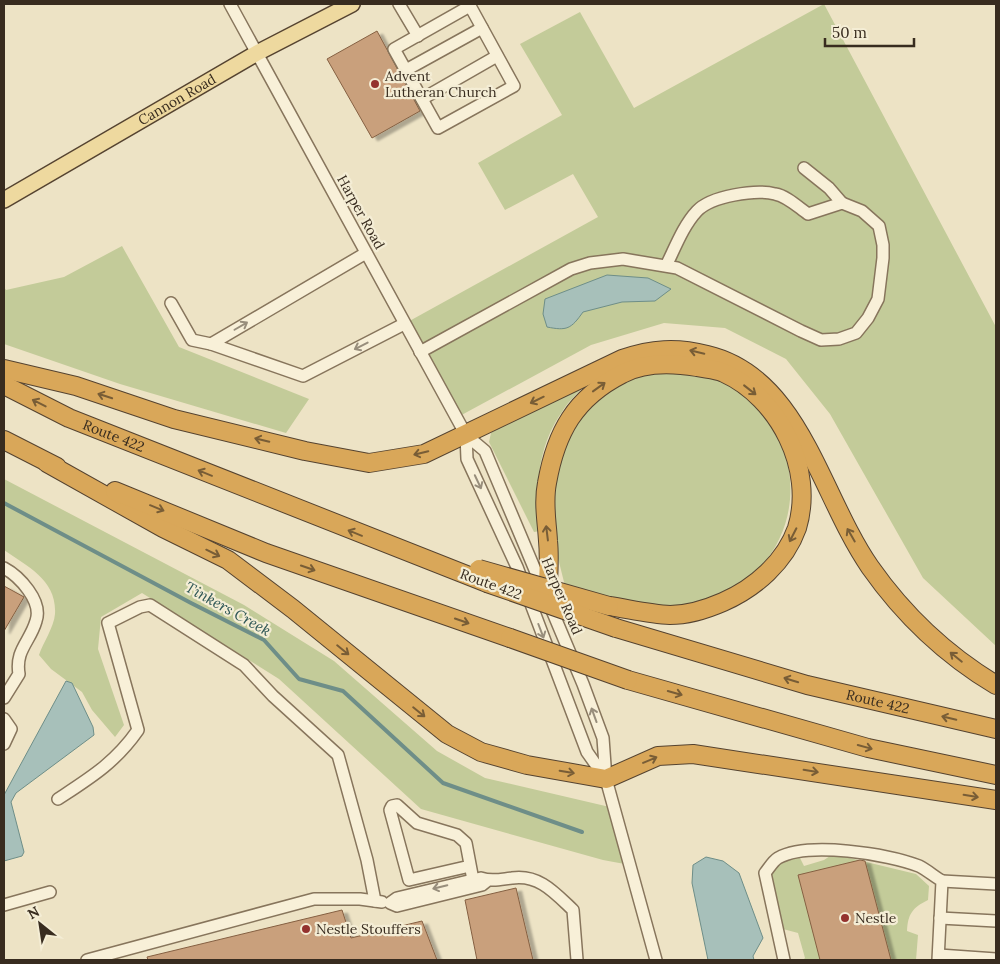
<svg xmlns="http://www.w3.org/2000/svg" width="1000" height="964" font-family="Lora,serif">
	<defs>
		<filter id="shadow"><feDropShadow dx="5.5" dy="3" stdDeviation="1" flood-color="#0004"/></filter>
	</defs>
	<rect width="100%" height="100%" fill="#ede3c5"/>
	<g fill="#c3cb99">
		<polygon points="824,4 996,327 996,646 923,578 830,414 786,359 725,328 664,323 591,345 456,418 404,324 598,217 573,174 505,210 478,163 562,115 520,44 580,12 634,108"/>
		<polygon points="122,246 179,347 309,399 286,433 120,384 4,344 4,287 6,290 64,277"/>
		<path d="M667 368C683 371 710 372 723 379 729 382 735 388 741 393 747 397 754 401 759 406 769 416 777 432 782 445 808 512 772 583 702 603 659 615 606 599 565 586L555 546 552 483 577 414 632 374Z"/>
		<path d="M579 384 582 388C575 396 567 403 562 412 537 447 535 490 540 531L534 532 489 442 491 433 510 420Z"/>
		<path d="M4 479 244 605 334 661 437 751 485 778 614 808 630 865 603 860 421 809 279 679 142 593 101 617 98 649 124 725 115 737 92 710 82 692 51 669 39 655C43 643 54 627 55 614 57 580 28 567 4 550Z"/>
		<path d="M833 854 916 874 929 886 928 900C912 908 908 914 907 931L918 935 916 960H803L805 958 798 933 783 929 770 869 787 856 800 858 804 866 824 860Z"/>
	</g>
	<g fill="#a7c0ba" stroke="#6e8e88">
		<path d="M607 275 648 278 671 289 655 301 622 302 583 312C571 329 567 331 547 327L543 314 545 299Z"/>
		<polygon points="66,681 72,683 93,727 94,735 16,793 11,802 24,852 22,856 4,861 4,795"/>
		<polygon points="706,857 723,861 739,873 763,938 753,956 754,960 708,960 692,883 693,865"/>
	</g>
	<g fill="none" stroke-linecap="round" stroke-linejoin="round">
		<polyline stroke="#6e8e88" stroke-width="4" points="4,503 191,603 264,640 299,679 343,691 443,783 582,832"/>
	</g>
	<g fill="#c9a07c" stroke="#856042" filter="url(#shadow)">
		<polygon points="377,31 420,111 372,138 327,59"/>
		<polygon points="4,586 24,597 4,631"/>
		<polygon points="860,860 865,861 891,960 820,960 798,875"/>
		<polygon points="516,888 533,960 477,960 465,900"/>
		<polygon points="342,910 351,938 422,921 437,960 148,960 147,957"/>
	</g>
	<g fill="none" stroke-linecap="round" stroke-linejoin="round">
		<g stroke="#87755c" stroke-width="14">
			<g id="minor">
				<polyline points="230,4 466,435 485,451 583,684 603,738 606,779 656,960"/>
				<polyline points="399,4 418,36"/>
				<polyline points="469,4 514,86 438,128 394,49 470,6"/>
				<polyline points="406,70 482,28"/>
				<polyline points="422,99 497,56"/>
				<polyline points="804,168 829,188 842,203"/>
				<polyline points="366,253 211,344 303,376 404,324"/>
				<polyline points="171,303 192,340 211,344"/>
				<path d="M420 352 571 269 590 263 623 259 677 268 801 331 821 340 839 339 856 333 868 318 878 299 883 258V245L879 226 862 211 842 203 808 214C798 207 787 196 775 194 756 189 711 196 697 211 683 226 675 248 666 266"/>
				<polyline points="466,435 467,459 517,567 587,752 606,779"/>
				<path d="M4 568C19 576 43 601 36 621 30 642 15 650 19 674L4 698"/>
				<polyline points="4,719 11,729 4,744"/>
				<path d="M58 799C90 778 115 763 138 730L108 623 140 607 150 605 244 665 273 696 338 755 367 860 375 901"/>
				<polyline points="470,866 409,880 390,810 392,806 397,805 417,823 457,835 466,843 473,880"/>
				<path d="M487 881 482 885 397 906 390 903 397 898 481 878C491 882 502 879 512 878 539 874 555 893 573 910L577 960"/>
				<polyline points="942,881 996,884"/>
				<polyline points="4,905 50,892"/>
				<polyline points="940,918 996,921"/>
				<polyline points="939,955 996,959"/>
				<polyline points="87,960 314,899 360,899 382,902"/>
				<path d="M784 960 765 873C769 868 773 861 778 858 808 841 888 854 919 866 927 870 935 877 942 881L938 960"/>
			</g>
		</g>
		<g stroke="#554330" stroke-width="18">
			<g id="major">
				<path id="s1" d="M4 200 257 53 352 4"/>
			</g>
		</g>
		<g stroke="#554330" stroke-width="20">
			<g id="highway">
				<path d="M4 369 76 386 174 419 305 451 369 463 424 454 622 359C652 349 676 347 707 355 800 377 820 495 870 567 903 614 946 655 996 685"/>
				<path id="s2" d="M4 385 69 418 487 583"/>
				<polyline points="4,440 57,467"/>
				<polyline points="47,463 163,528 228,560 293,609 447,734 481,752 527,765 606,779 658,756 693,754 996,800"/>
				<polyline points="115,491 266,553 510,638"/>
				<path d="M547 599C548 580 550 560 548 541 547 522 543 503 547 483 556 432 575 398 622 374 644 362 673 363 697 367 706 369 716 369 724 373 779 398 815 469 797 528 785 562 755 588 723 602 707 609 688 615 670 615 650 614 629 609 609 606"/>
				<path id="s3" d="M616 628 807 685 996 729"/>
				<polyline points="628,680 868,748 996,775"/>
			</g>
		</g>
		<use href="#minor" stroke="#f8f0d8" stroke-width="11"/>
		<use href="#major" stroke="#eed99f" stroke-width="15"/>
		<use href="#highway" stroke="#d9a759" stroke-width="18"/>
		<g stroke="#554330" stroke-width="20" stroke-linecap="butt">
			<g id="highway-bridge">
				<polyline points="479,569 609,606"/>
				<polyline points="487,583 616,628"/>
				<polyline points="510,638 628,680"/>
			</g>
		</g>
		<use href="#highway-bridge" stroke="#d9a759" stroke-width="18"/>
	</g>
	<defs><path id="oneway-shaft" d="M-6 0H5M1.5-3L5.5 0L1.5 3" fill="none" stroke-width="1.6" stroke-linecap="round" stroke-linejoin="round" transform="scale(1.25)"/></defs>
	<g stroke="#988e7c">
		<use href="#oneway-shaft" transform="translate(241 326) rotate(-30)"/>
		<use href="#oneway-shaft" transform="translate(361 346) rotate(153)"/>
		<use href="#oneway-shaft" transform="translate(478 482) rotate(65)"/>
		<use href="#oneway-shaft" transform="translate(541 631) rotate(69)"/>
		<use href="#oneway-shaft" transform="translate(594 715) rotate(-110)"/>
		<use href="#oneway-shaft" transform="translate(440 887) rotate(167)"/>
	</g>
	<g stroke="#785d36">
		<use href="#oneway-shaft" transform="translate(697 352) rotate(-167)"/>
		<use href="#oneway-shaft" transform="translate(599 387) rotate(-36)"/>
		<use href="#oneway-shaft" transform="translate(750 390) rotate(38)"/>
		<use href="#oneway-shaft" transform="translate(105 396) rotate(-162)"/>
		<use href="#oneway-shaft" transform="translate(537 400) rotate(154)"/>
		<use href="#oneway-shaft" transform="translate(39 403) rotate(-153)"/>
		<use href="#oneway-shaft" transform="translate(262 440) rotate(-166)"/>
		<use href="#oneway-shaft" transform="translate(421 453) rotate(166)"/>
		<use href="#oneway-shaft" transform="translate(205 473) rotate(-158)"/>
		<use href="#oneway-shaft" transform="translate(157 508) rotate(22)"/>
		<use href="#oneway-shaft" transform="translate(355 533) rotate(-158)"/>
		<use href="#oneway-shaft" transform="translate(547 533) rotate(-97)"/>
		<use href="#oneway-shaft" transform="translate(793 535) rotate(117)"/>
		<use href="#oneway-shaft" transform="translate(851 535) rotate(-120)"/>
		<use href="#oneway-shaft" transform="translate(213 553) rotate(26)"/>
		<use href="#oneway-shaft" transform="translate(308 568) rotate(19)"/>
		<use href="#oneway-shaft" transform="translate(462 621) rotate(19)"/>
		<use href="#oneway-shaft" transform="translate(343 650) rotate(39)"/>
		<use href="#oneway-shaft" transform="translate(956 657) rotate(-141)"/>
		<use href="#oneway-shaft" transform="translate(791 680) rotate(-163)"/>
		<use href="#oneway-shaft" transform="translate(675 693) rotate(16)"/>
		<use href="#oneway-shaft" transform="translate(419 712) rotate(39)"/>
		<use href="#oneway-shaft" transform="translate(949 718) rotate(-167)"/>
		<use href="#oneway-shaft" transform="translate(865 747) rotate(15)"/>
		<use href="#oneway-shaft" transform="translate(650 760) rotate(-23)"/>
		<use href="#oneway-shaft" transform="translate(811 771) rotate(9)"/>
		<use href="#oneway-shaft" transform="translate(567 772) rotate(10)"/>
		<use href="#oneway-shaft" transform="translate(971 796) rotate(9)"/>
	</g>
	<g fill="#94322e" stroke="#f4edd5" stroke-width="2">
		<circle cx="375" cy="84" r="5"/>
		<circle cx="845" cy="918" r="5"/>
		<circle cx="306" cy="929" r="5"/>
	</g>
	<g text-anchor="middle" stroke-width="4.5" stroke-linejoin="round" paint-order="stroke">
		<g font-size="14" fill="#382c1f" stroke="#f4edd5" text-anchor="start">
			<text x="385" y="81">Advent<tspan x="385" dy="16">Lutheran Church</tspan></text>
			<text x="855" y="923">Nestle</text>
			<text x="316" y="934">Nestle Stouffers</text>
		</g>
		<g font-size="14" fill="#382c1f" stroke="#f4edd5">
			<text dy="5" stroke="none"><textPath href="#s1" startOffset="200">Cannon Road</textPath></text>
			<text transform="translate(361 212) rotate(61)" y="5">Harper Road</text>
			<text dy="5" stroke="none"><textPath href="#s2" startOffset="121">Route 422</textPath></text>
			<text transform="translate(491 584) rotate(20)" y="5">Route 422</text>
			<text transform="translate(562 596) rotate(67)" y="5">Harper Road</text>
			<text dy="5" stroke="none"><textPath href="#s3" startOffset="272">Route 422</textPath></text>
		</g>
		<g font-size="15" font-style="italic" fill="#2f5756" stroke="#f4edd5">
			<text transform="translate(228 609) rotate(29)" y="5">Tinkers Creek</text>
		</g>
	</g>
	<rect width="1000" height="964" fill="none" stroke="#382c1f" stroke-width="10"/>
	<g transform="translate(40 924) rotate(330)" stroke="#f4edd5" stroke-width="4" paint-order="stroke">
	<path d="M0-4L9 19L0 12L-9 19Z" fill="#382c1f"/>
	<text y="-8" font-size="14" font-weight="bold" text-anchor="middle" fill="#382c1f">N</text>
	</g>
	<path d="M825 38v8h89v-8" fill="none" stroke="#382c1f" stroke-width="2.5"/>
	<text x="832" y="38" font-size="15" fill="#382c1f" stroke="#f4edd5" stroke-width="4" paint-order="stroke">50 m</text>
</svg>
